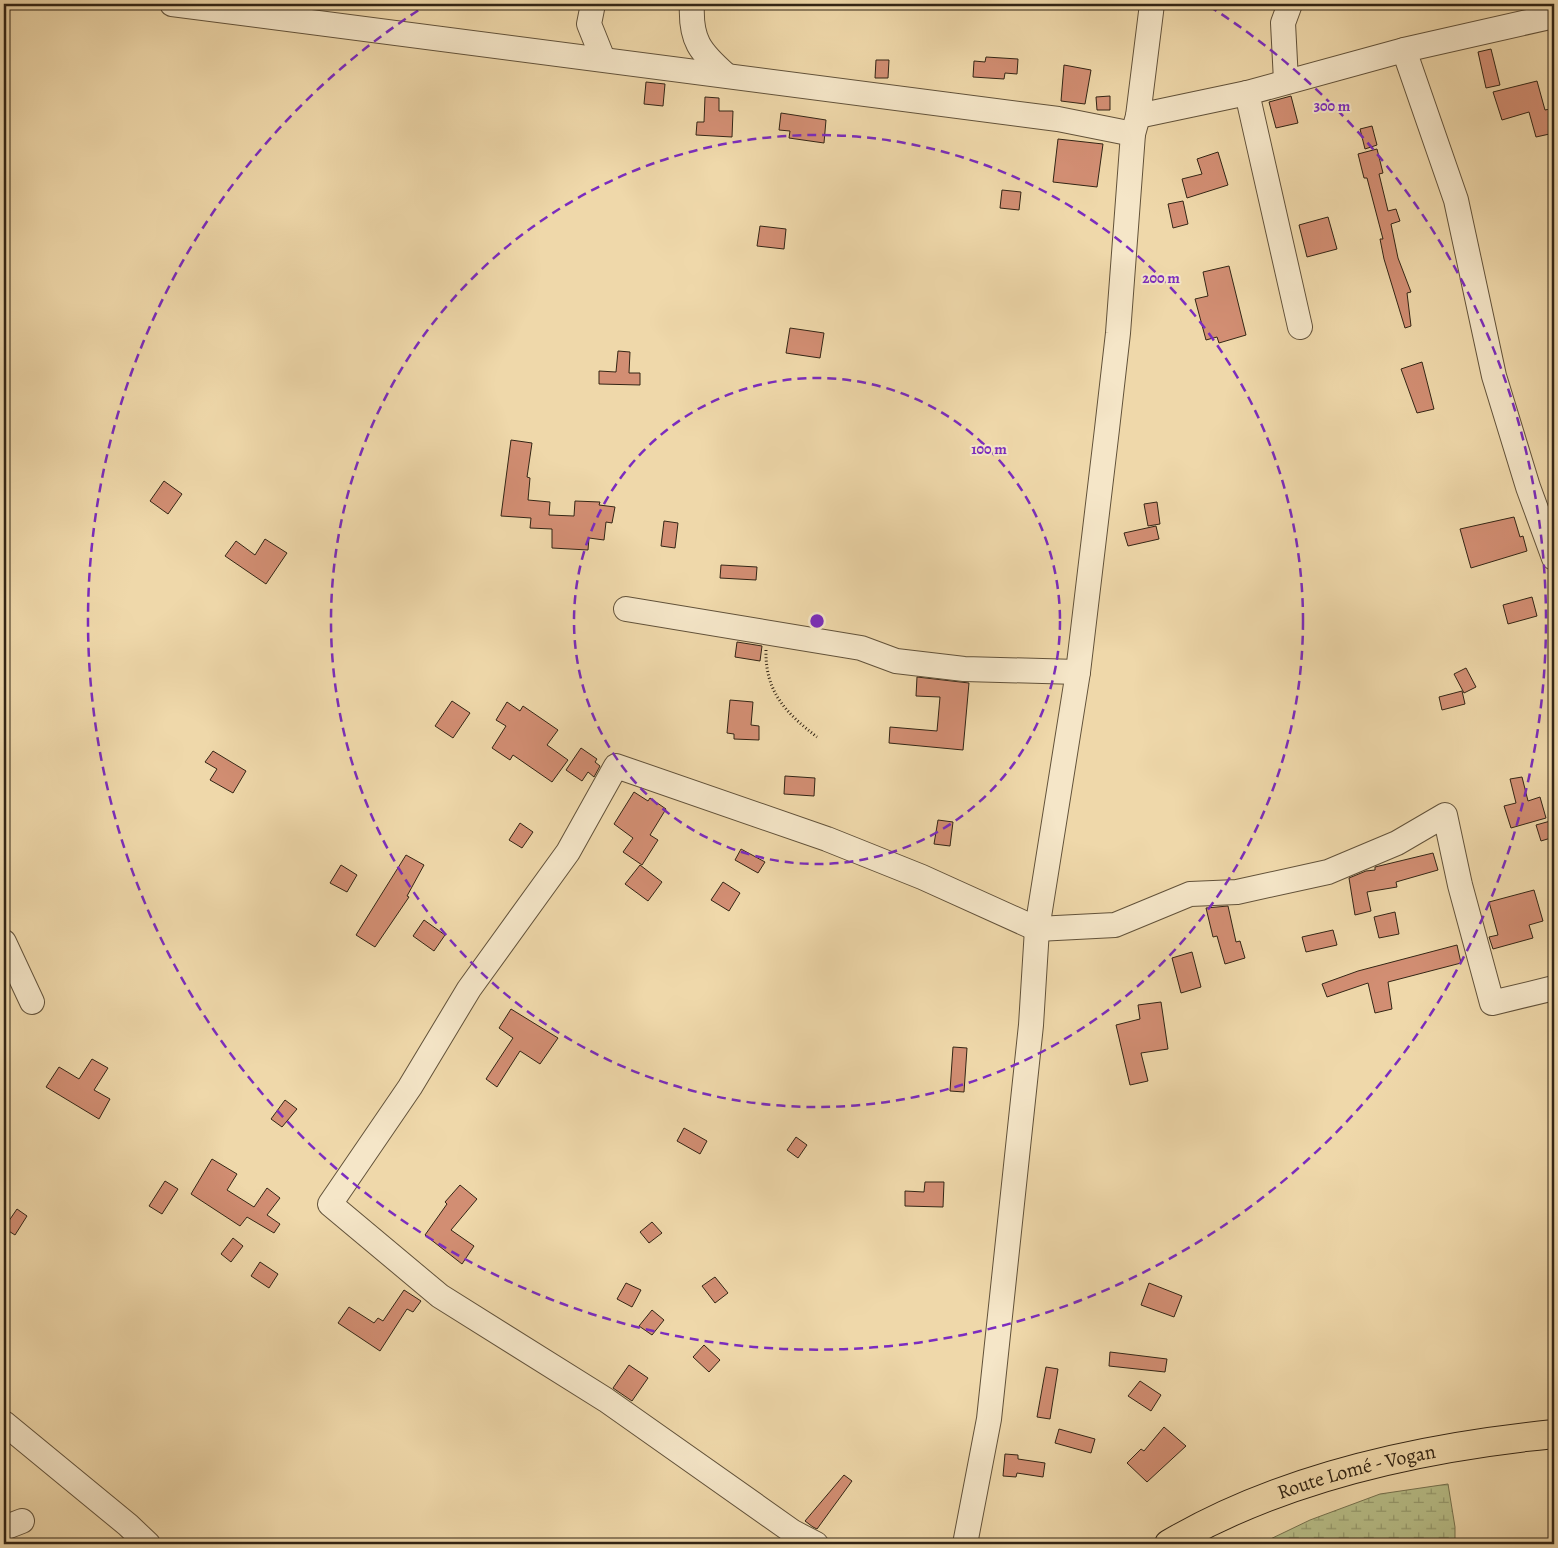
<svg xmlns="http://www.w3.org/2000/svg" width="1558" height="1548" font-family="Alegreya,serif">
	<defs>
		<pattern id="wetland-marsh" width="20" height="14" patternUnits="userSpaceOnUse" patternTransform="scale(1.25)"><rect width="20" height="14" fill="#b8bf89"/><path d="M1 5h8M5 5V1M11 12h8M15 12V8" fill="none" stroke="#969b6f"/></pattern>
	</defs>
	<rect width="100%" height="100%" fill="#efd8aa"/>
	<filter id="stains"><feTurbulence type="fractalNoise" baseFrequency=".004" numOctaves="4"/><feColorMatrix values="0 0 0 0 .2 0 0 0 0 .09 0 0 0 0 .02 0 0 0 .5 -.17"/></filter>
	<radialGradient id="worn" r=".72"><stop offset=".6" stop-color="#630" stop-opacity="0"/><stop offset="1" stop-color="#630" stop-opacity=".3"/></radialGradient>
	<polygon fill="url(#wetland-marsh)" stroke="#76724f" points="1448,1484 1455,1527 1455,1544 1260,1544 1310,1520 1380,1494"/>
	<g fill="#d28e73" stroke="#332515">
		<polygon points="1491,49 1500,85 1486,88 1478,52"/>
		<polygon points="986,57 1018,59 1017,74 1005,73 1004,79 973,77 974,61 985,62"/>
		<polygon points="876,60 889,60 888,78 875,78"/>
		<polygon points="1064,65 1091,70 1085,104 1061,101"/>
		<polygon points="1537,81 1545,110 1550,109 1554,133 1536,137 1529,112 1502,120 1493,92"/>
		<polygon points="646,82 665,84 663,106 644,104"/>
		<polygon points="1110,96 1110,110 1097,110 1096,97"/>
		<polygon points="1291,96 1298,123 1276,128 1269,102"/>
		<polygon points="705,97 719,98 719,111 733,111 732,137 696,135 697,122 704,122"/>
		<polygon points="781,113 826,120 824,143 789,138 790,131 779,130"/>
		<polygon points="1372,126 1377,145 1365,149 1360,129"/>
		<polygon points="1058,139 1103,144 1097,187 1053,182"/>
		<polygon points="1377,149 1383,173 1379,174 1388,211 1396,209 1400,221 1391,224 1398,258 1411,292 1407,293 1411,326 1405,328 1384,259 1380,239 1383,239 1367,178 1364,178 1358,154"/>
		<polygon points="1218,152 1228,185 1187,198 1182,179 1202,174 1197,159"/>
		<polygon points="1002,190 1021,192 1019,210 1000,208"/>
		<polygon points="1183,201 1188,224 1173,228 1168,204"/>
		<polygon points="1328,217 1337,249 1307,257 1299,225"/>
		<polygon points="760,226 786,229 784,249 757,246"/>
		<polygon points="1229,266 1246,335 1219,343 1217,337 1206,340 1195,299 1208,296 1203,272"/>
		<polygon points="790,328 824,333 820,358 786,353"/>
		<polygon points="618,351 630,352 629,373 640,373 640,385 599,384 599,371 616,372"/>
		<polygon points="1422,362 1434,409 1417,413 1401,369"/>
		<polygon points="511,440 532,443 527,477 530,478 528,500 550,502 549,515 574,516 575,501 600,502 599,505 615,507 612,523 606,522 604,540 589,538 588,550 552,548 552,529 530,528 531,518 501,516"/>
		<polygon points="164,481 182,494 168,514 150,501"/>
		<polygon points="1157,502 1160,524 1148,526 1144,504"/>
		<polygon points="1514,517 1520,537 1523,536 1527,551 1471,568 1460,529"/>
		<polygon points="664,521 678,523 675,548 661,546"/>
		<polygon points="1156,526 1159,539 1128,546 1124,533"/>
		<polygon points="265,539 287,553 266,584 225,556 236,541 255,555"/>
		<polygon points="721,565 757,567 756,580 720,578"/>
		<polygon points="1532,597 1537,616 1508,624 1503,605"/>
		<polygon points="737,642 762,646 760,661 735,657"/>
		<polygon points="1466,668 1476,687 1464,693 1454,674"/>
		<polygon points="917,677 969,683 963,750 889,743 890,727 937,731 940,697 916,696"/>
		<polygon points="1462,691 1465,704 1442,710 1439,697"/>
		<polygon points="730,700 753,702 751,725 759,726 759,740 734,739 734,734 727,733"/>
		<polygon points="452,701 470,713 453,738 435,726"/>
		<polygon points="507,702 520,711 523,706 558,730 547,745 568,760 552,782 513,755 510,760 492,748 506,726 496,720"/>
		<polygon points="581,748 597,759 595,762 600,766 594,777 588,772 582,781 566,770"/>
		<polygon points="213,751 246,771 233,793 210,780 217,769 205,762"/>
		<polygon points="785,776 815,778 814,796 784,794"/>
		<polygon points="1522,777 1528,801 1540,797 1546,818 1511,828 1504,806 1516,803 1510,779"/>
		<polygon points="634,792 648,801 650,798 666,809 650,835 658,840 642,865 623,852 633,838 614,824"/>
		<polygon points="938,820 953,822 950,846 934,844"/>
		<polygon points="1554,820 1554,837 1541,841 1536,825"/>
		<polygon points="520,823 533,832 522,848 509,840"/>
		<polygon points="741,849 765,862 758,873 735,860"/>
		<polygon points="1433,853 1438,870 1396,882 1397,887 1367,892 1371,911 1355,915 1349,878 1366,871 1375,870 1375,867"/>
		<polygon points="406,855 424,865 407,896 409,897 375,947 356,935"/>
		<polygon points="341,865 357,875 347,892 330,883"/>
		<polygon points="640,865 662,882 648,901 625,884"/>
		<polygon points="723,882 740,893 729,911 711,900"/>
		<polygon points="1534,890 1543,921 1529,925 1533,938 1493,949 1489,937 1498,935 1489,902"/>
		<polygon points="1228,906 1236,942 1240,941 1245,958 1225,964 1217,936 1213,937 1206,908"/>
		<polygon points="1395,912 1399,934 1379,938 1374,917"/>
		<polygon points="424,920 445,935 434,951 413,936"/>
		<polygon points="1333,930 1337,945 1306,952 1302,937"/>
		<polygon points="1457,945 1461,963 1388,982 1392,1009 1375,1013 1368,983 1327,997 1322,984 1358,971"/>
		<polygon points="1192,952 1201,987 1181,993 1172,958"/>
		<polygon points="1161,1002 1168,1049 1141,1053 1148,1081 1130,1085 1116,1025 1140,1019 1138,1005"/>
		<polygon points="511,1009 558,1038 540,1064 520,1051 497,1087 486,1079 513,1038 499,1028"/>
		<polygon points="953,1047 967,1048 964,1092 950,1091"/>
		<polygon points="92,1059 108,1068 94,1090 110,1099 99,1119 46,1087 59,1067 79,1079"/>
		<polygon points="285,1100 297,1109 282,1127 271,1119"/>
		<polygon points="684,1128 707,1141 700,1154 677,1141"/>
		<polygon points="796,1137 807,1145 798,1158 787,1150"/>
		<polygon points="212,1159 237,1174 227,1190 254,1207 267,1188 280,1198 267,1215 280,1224 274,1233 247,1217 240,1226 191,1194"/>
		<polygon points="165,1181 178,1189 162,1214 149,1206"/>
		<polygon points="925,1182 944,1182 943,1207 905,1206 905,1191 924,1192"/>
		<polygon points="460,1185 477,1199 451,1230 474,1246 462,1264 425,1235 447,1204 445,1202"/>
		<polygon points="17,1209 27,1216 15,1235 4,1228"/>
		<polygon points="652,1222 662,1233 649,1243 640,1232"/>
		<polygon points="233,1238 243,1246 231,1262 221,1254"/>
		<polygon points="260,1262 278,1274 269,1288 251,1276"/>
		<polygon points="715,1277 728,1293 715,1303 702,1286"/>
		<polygon points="626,1283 641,1290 632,1307 617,1299"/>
		<polygon points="1149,1283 1182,1296 1174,1317 1141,1305"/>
		<polygon points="404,1290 421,1301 413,1312 407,1309 380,1351 338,1323 349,1307 374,1323 378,1318 383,1321"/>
		<polygon points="652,1310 664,1320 652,1335 639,1326"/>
		<polygon points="704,1345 720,1360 709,1372 693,1357"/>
		<polygon points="1110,1352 1167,1359 1165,1372 1109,1366"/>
		<polygon points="629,1365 648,1378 632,1401 613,1388"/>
		<polygon points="1046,1367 1058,1369 1050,1419 1037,1417"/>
		<polygon points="1140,1381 1161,1395 1151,1411 1128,1396"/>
		<polygon points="1164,1427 1186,1446 1147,1482 1127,1463 1141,1449 1144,1451"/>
		<polygon points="1059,1429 1095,1439 1091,1453 1055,1443"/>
		<polygon points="1005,1454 1018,1455 1018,1459 1045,1463 1043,1477 1017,1473 1016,1477 1003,1476"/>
		<polygon points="844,1475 852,1481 817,1529 813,1527 805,1521"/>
	</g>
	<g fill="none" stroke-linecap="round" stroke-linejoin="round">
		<g stroke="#62523a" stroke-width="26">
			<g id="minor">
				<polyline points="172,4 1058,119 1133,134"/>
				<polyline points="593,4 589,24 603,59"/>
				<path d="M692 4C690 40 700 52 726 75"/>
				<polyline points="1404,50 1456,200 1494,376 1528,487 1554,558"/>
				<polyline points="1286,81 1283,23 1290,4"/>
				<polyline points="1247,93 1300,327"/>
				<polyline points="1138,116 1247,93 1404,50 1554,16"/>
				<polyline points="626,609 861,648 896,661 964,669 1078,672"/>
				<polyline points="4,942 32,1002"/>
				<polyline points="4,1423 128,1525 148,1544"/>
				<polyline points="4,1528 22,1521"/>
				<polyline points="816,1544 793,1532 606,1400 440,1296 330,1204 410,1087 469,989 568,852 616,766 827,839 922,877 1037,929 1115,925 1190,894 1237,892 1328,872 1397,843 1445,815 1460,885 1492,1003 1554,988"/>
				<polyline points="965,1544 989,1419 1031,1025 1037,929 1078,672 1107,429 1118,333 1133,134 1138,116 1152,4"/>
			</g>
		</g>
		<g stroke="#332515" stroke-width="30">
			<g id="major">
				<path id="s1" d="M1169 1544C1284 1476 1423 1447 1554 1434"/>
			</g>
		</g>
		<path stroke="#332515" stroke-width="3" stroke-dasharray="1 2.5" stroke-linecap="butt" d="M766 650C765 692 786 713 817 737"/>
		<use href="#minor" stroke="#f5e6c8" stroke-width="24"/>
		<use href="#major" stroke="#efd8aa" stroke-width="28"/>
	</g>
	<g fill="none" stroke="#7b2cbf" stroke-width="2.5" stroke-dasharray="9 6">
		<circle cx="817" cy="621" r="243"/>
		<circle cx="817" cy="621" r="486"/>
		<path d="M1209 6A729 729 0 1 1 425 6"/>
	</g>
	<g text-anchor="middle" stroke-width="4" stroke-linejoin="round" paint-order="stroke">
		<g font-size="20" fill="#332515" stroke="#f5e6c8">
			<text dy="7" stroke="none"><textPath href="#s1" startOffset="202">Route Lomé - Vogan</textPath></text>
		</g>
	</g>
	<circle cx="817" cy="621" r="8" fill="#7b2cbf" stroke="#f5e6c8" stroke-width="2.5"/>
	<g font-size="15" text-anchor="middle" font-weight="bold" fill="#7b2cbf" stroke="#f5e6c8" stroke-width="4" stroke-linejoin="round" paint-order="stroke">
		<text x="1332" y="111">300 m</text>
		<text x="1161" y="283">200 m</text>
		<text x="989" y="454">100 m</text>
	</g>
	<rect width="1558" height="1548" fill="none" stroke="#efd8aa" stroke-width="20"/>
	<rect x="5" y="5" width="1548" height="1538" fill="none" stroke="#332515" stroke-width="2.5"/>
	<rect x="10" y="10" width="1538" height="1528" fill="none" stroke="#332515"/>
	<rect width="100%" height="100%" filter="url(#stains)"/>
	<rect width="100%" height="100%" fill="url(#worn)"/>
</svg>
